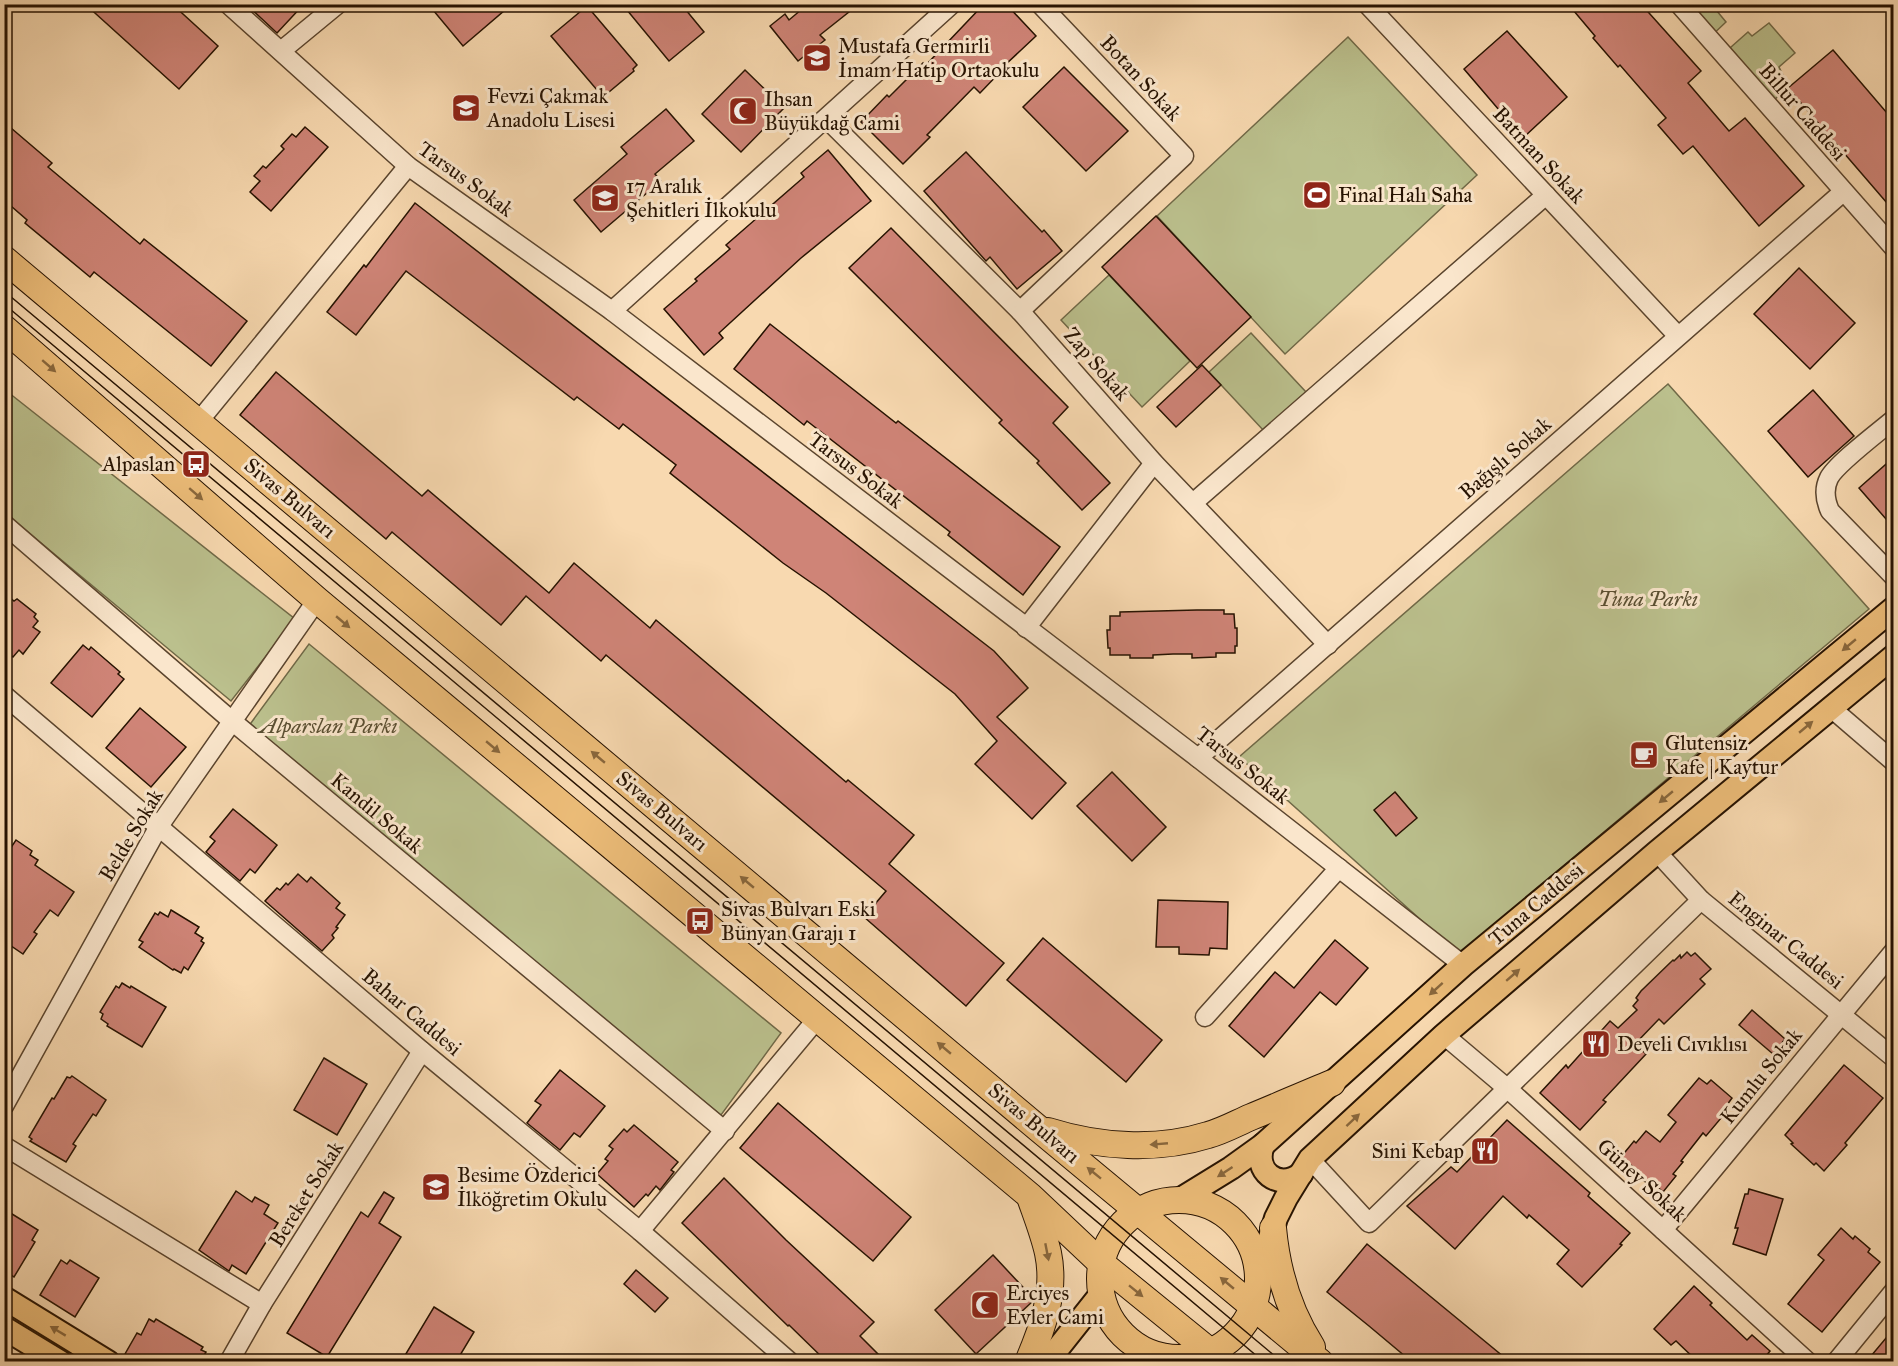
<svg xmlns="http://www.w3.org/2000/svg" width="1898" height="1366" font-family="'IM FELL Great Primer',serif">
	<rect width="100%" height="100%" fill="#f8d9b0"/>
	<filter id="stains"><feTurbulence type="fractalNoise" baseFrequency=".00333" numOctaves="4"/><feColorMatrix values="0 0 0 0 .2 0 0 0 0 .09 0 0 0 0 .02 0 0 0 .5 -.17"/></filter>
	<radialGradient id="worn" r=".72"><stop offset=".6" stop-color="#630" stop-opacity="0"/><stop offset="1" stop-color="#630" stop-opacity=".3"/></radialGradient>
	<g fill="#bbc08d" stroke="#706947" stroke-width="1.5">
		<polygon points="1677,5 1712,5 1726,22 1707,40"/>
		<polygon points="1769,23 1795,53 1779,67 1788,85 1769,106 1722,55 1748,32 1752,36"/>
		<polygon points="1348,37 1477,175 1285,354 1157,216"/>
		<polygon points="1109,275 1190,361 1142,407 1061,320"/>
		<polygon points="1251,333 1306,392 1264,431 1209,372"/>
		<polygon points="1668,384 1869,609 1459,954 1239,757"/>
		<polygon points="4,389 295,619 231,701 5,513"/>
		<polygon points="309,644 781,1033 721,1115 248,727"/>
	</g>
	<g fill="#cf8477" stroke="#261201" stroke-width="1.5">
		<polygon points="85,4 172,4 218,46 179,89"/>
		<polygon points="246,4 304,4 277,33"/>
		<polygon points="428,4 512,4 463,46"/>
		<polygon points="622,4 681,4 704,32 669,61"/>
		<polygon points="808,4 859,4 820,35 825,40 798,61 770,26 785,14 789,20"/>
		<polygon points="984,4 1006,4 1036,36 1004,66 1005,67 980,93 974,87 927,135 930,137 903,164 861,122 887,95 889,97 923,63 925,66"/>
		<polygon points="1568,4 1641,4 1701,71 1688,83 1729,131 1745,118 1804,186 1759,226 1693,146 1683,154 1658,125 1666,118 1620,65 1618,67 1593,38 1595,36"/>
		<polygon points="587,6 637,65 633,69 634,71 603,97 551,36"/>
		<polygon points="1507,31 1567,97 1523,138 1464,69"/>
		<polygon points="1833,50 1893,120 1893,210 1788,88"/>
		<polygon points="1064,67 1128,131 1086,171 1023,107"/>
		<polygon points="745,70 784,108 741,152 702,114"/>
		<polygon points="666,109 694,141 655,174 661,181 601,232 574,200 627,154 621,147"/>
		<polygon points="4,122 52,163 48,167 140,244 144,239 247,321 211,366 94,272 90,277 25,223 27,220 4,200"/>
		<polygon points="305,127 328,147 271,211 250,192 260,181 254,176 263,166 266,168 284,149 281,146 292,134 296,137"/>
		<polygon points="828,150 871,201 801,258 719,333 723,338 704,355 664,309 697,281 695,279 730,249 726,245 804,177 801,173"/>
		<polygon points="966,152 1042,232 1044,230 1062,251 1017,289 990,257 986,261 924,191"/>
		<polygon points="415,203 994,651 1028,688 997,717 1066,783 1032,819 975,764 997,741 955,694 826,593 783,563 670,473 676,465 623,424 619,429 577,397 574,400 406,271 356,335 327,312 364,265 366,267"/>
		<polygon points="1156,216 1251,317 1197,368 1102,267"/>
		<polygon points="891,228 1068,407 1053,423 1110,483 1082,510 1037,463 1039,461 999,423 1002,420 849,268"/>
		<polygon points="1799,268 1855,323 1810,369 1754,314"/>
		<polygon points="770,324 896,423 898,421 1060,547 1023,595 948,535 950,532 807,421 804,425 734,369"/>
		<polygon points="1202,365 1221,385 1176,427 1157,407"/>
		<polygon points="276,372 422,496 428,490 549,593 574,563 650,628 656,620 846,782 848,780 914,835 889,864 1004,963 966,1006 864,917 886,891 606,655 601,661 526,596 501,625 392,532 386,539 240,415"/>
		<polygon points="1813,390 1854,436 1808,477 1768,431"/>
		<polygon points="1893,458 1893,513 1886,519 1859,488"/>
		<polygon points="4,593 14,601 17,599 36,614 34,617 38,621 33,627 40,632 23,654 19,650 13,657 4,650"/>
		<polygon points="1197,610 1224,610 1224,614 1234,614 1235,628 1237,628 1237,646 1235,646 1235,653 1216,653 1216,657 1192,658 1192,654 1173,654 1153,655 1153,658 1130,658 1130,655 1110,655 1110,648 1108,648 1107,630 1110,630 1110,616 1120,616 1120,612"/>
		<polygon points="83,645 89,650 91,647 120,672 118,674 124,679 92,717 51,683"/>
		<polygon points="140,708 186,747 151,787 106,748"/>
		<polygon points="1112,772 1166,827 1132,861 1077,806"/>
		<polygon points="1395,792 1417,818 1396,836 1374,810"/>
		<polygon points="233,809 277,845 255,873 250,869 240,881 206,852 215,841 210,837"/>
		<polygon points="16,840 32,851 30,855 38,860 35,865 74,892 58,916 50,910 34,932 37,934 23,954 4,941 4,858"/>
		<polygon points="298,874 307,882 311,877 340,903 336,908 345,915 336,927 338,928 332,935 334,938 322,951 265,901 277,888 280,890 286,883 288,885"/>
		<polygon points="1158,900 1228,902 1227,949 1210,948 1209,955 1179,954 1179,947 1156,947"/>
		<polygon points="171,910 199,927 195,933 203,938 201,941 204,943 188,970 184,967 181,973 174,969 173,970 139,947 143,942 139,940 155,913 158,915 160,912 168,917"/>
		<polygon points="1043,938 1162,1040 1126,1082 1007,980"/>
		<polygon points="1335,940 1368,968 1336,1005 1320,992 1264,1057 1229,1026 1275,972 1294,988"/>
		<polygon points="1687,952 1691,956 1695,953 1711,969 1700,979 1705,984 1664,1024 1659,1019 1635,1044 1646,1054 1603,1100 1606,1102 1580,1130 1540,1093 1566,1065 1568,1068 1610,1021 1618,1028 1637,1010 1633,1006 1638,1000 1636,998 1641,991 1673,960 1674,961 1680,955 1681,958"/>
		<polygon points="122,983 130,988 131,986 166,1007 142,1047 107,1026 108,1024 101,1019 103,1014 100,1012 116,986 119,988"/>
		<polygon points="1752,1010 1785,1039 1773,1054 1739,1025"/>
		<polygon points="324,1058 367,1084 337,1135 294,1110"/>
		<polygon points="1844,1065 1883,1098 1845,1143 1847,1145 1824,1171 1816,1163 1814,1165 1791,1144 1793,1143 1785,1135"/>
		<polygon points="560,1070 605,1106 580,1137 574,1133 560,1150 527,1123 541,1105 535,1101"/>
		<polygon points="72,1076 106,1100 96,1116 93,1114 73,1144 76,1146 66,1162 30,1141 32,1139 29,1137 52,1098 54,1099 67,1077 70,1078"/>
		<polygon points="1699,1078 1707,1084 1711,1080 1732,1098 1724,1109 1727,1111 1706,1136 1703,1133 1681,1161 1683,1162 1673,1174 1676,1176 1663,1192 1651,1181 1648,1184 1631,1170 1633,1167 1621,1157 1634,1141 1636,1143 1646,1131 1660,1142 1676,1122 1668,1115"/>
		<polygon points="778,1103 911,1217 873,1261 740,1148"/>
		<polygon points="1507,1120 1590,1193 1588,1196 1630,1233 1620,1244 1622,1245 1582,1287 1557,1264 1569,1250 1529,1215 1527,1218 1503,1196 1455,1249 1407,1206 1451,1167 1457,1172"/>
		<polygon points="634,1125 678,1162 671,1170 674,1172 660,1190 656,1186 648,1196 646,1194 634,1207 597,1174 608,1161 605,1159 613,1149 609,1146 624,1129 627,1132"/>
		<polygon points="724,1178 786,1240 874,1322 860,1336 886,1362 827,1362 789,1325 788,1326 682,1223"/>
		<polygon points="1749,1189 1783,1199 1766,1255 1733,1244 1738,1228 1735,1228 1745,1194 1748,1194"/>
		<polygon points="236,1191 252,1202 255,1197 269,1205 264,1214 278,1223 246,1274 232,1265 229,1271 199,1250"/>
		<polygon points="384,1192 394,1198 379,1223 401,1237 327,1357 287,1333 361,1212 368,1217"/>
		<polygon points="4,1209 38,1230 32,1240 35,1242 14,1277 4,1271"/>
		<polygon points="1841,1228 1853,1239 1855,1236 1870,1249 1868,1252 1880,1262 1822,1332 1788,1304 1824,1260 1818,1255"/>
		<polygon points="1367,1244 1408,1278 1510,1362 1412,1362 1369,1326 1327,1292"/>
		<polygon points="993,1255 1033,1298 1033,1301 976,1354 935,1310"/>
		<polygon points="61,1260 67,1264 70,1260 99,1278 75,1317 40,1295"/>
		<polygon points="636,1270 668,1298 655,1312 624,1284"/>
		<polygon points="1694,1286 1712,1303 1710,1305 1747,1340 1752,1335 1770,1351 1761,1362 1698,1362 1676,1341 1671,1345 1654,1329"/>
		<polygon points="434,1307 474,1332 456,1362 401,1362"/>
		<polygon points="149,1319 154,1322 156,1319 203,1347 201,1350 206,1352 200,1362 138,1362 125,1354 137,1333 141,1335"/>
		<polygon points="1886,1338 1893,1345 1893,1362 1866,1362"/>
	</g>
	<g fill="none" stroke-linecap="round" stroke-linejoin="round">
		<g stroke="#5a442d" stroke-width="21">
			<g id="minor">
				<polyline points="228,4 408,166 612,311 1198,758 1463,965"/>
				<polyline points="1367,4 1678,336"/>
				<polyline points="1679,4 1894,248"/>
				<polyline points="281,51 338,4"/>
				<polyline points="827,119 1020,311 1154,463 1328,645"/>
				<polyline points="612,311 952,4"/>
				<polyline points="1020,311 1184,156 1040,4"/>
				<path d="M1894 419C1880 431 1836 464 1829 478 1824 488 1825 500 1830 511L1894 577"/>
				<polyline points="199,421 408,166"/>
				<polyline points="1193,503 1546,195"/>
				<polyline points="4,524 232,721 725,1131"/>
				<polyline points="1026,628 1154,463"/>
				<polyline points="4,695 422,1051 640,1231 790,1362"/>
				<polyline points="1830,707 1894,762"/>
				<polyline points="1198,758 1843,192"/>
				<polyline points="1657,852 1701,900 1894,1058"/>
				<polyline points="1205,1017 1339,868"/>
				<polyline points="1444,1035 1508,1089 1808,1362"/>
				<polyline points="4,1106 159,826 317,600"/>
				<polyline points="4,1146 262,1304"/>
				<polyline points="1310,1159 1369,1223 1701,900"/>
				<polyline points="1663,1230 1894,951"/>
				<polyline points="640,1231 817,1019"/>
				<polyline points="229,1362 262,1304 422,1051"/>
				<polyline points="1836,1362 1894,1291"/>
			</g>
		</g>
		<g stroke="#261201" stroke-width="26">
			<g id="major">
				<path d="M1263 1145C1253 1171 1278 1191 1301 1174"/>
				<polyline points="1179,1200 1231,1168 1263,1145 1463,965 1894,608"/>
				<polyline points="1258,1278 1276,1218 1286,1198 1310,1159 1444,1035 1657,852 1894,656"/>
				<polyline points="4,1298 108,1362"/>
				<polyline points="4,1328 60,1362"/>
				<polyline points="1047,1362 1101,1294"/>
				<polyline points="1154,1362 1172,1358"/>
			</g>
		</g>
		<g stroke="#261201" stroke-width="28">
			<g id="highway">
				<polyline points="4,259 1039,1129 1320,1362"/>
				<polyline points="4,328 317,600 1030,1196 1101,1263 1223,1362"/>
				<path d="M1048 1131C1099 1147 1157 1151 1208 1135 1223 1131 1237 1123 1251 1117 1278 1106 1305 1094 1332 1083"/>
				<circle cx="1179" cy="1279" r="79"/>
				<path d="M1273 1228C1277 1271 1288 1310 1312 1347"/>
				<path d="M1028 1362C1043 1327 1056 1291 1048 1253 1044 1235 1037 1217 1031 1200"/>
			</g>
		</g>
		<use href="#minor" stroke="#fae6cc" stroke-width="18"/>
		<use href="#major" stroke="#ecbc78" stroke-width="22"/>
		<use href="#highway" stroke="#ecbc78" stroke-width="26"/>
		<g stroke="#261201" stroke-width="1.5">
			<polyline points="4,291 1282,1362"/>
			<polyline points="4,304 1264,1362"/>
		</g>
	</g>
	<defs><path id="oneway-solid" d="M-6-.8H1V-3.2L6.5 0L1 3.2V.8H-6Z" transform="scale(1.5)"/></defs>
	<g fill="#89673c">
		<use href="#oneway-solid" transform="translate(49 366) rotate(41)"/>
		<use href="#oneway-solid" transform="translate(196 494) rotate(41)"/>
		<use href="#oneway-solid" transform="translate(343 622) rotate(40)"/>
		<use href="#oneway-solid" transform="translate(1849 645) rotate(140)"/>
		<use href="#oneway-solid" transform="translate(1806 727) rotate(-40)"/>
		<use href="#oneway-solid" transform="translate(493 747) rotate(40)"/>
		<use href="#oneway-solid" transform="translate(598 757) rotate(-140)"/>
		<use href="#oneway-solid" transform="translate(1666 797) rotate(140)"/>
		<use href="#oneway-solid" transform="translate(747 882) rotate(-140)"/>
		<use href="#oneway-solid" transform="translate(1513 975) rotate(-41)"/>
		<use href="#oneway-solid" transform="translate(1436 989) rotate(138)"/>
		<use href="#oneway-solid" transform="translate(944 1048) rotate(-140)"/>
		<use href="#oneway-solid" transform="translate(1353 1120) rotate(-43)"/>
		<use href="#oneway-solid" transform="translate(1159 1144) rotate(175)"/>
		<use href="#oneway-solid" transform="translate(1225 1172) rotate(147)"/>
		<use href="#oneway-solid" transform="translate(1094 1173) rotate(-141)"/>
		<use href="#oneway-solid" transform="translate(1047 1252) rotate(79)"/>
		<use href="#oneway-solid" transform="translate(1227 1283) rotate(-140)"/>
		<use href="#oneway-solid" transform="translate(1136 1291) rotate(39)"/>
		<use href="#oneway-solid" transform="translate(58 1331) rotate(-149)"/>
	</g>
	<defs>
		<g id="school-square" transform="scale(1.5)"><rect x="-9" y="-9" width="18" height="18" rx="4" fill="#8f2418" stroke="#fae6cc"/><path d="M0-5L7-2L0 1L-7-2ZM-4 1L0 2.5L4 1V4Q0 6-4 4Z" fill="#fff"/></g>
		<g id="mosque-square" transform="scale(1.5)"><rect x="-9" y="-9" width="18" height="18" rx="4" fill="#8f2418" stroke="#fae6cc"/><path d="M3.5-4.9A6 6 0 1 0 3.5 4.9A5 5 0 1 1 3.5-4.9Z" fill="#fff"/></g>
		<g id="stadium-square" transform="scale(1.5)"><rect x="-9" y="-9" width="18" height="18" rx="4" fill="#8f2418" stroke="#fae6cc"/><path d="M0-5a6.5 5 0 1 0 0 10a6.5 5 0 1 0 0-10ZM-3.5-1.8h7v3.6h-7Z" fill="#fff"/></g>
		<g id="bus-square" transform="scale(1.5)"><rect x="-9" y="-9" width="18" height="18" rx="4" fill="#8f2418" stroke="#fae6cc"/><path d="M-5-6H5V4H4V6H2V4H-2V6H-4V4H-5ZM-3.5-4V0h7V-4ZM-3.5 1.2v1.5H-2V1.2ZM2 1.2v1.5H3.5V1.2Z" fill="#fff"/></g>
		<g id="cafe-square" transform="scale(1.5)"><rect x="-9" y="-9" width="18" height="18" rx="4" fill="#8f2418" stroke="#fae6cc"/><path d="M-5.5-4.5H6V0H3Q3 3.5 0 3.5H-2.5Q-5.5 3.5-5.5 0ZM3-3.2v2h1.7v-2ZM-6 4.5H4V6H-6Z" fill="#fff"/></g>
		<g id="restaurant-square" transform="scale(1.5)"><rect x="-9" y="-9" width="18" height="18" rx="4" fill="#8f2418" stroke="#fae6cc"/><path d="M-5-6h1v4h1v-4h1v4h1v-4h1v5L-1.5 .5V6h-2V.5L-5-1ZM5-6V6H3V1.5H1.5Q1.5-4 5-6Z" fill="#fff"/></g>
	</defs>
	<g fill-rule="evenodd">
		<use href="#school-square" x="817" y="58"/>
		<use href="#school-square" x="466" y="108"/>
		<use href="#mosque-square" x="743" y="111"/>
		<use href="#stadium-square" x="1317" y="195"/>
		<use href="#school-square" x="605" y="198"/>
		<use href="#bus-square" x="196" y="464"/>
		<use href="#cafe-square" x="1644" y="755"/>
		<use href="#bus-square" x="700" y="921"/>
		<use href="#restaurant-square" x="1596" y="1044"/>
		<use href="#restaurant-square" x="1485" y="1151"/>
		<use href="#school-square" x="436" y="1187"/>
		<use href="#mosque-square" x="985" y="1305"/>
	</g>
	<g text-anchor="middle" stroke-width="6" stroke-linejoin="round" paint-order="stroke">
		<g font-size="21" fill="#261201" stroke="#fae6cc" text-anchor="start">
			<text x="838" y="53">Mustafa Germirli<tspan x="838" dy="24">İmam Hatip Ortaokulu</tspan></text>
			<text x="487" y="103">Fevzi Çakmak<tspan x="487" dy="24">Anadolu Lisesi</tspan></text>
			<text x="764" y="106">Ihsan<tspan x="764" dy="24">Büyükdağ Cami</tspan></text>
			<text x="626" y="193">17 Aralık<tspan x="626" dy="24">Şehitleri İlkokulu</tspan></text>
			<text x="1338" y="202">Final Halı Saha</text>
			<text x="175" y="471" text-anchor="end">Alpaslan</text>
			<text x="1665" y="750">Glutensiz<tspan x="1665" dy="24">Kafe | Kaytur</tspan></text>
			<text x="721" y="916">Sivas Bulvarı Eski<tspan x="721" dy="24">Bünyan Garajı 1</tspan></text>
			<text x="1617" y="1051">Develi Cıvıklısı</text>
			<text x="1464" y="1158" text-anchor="end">Sini Kebap</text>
			<text x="457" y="1182">Besime Özderici<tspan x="457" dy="24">İlköğretim Okulu</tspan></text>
			<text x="1006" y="1300">Erciyes<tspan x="1006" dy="24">Evler Cami</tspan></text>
		</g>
		<g font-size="21" fill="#261201" stroke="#fae6cc">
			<text transform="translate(1141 78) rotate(47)" y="7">Botan Sokak</text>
			<text transform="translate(1803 112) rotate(49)" y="7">Billur Caddesi</text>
			<text transform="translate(1539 155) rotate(47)" y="7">Batman Sokak</text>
			<text transform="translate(466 179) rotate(36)" y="7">Tarsus Sokak</text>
			<text transform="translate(1097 364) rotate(49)" y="7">Zap Sokak</text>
			<text transform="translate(1505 458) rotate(-41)" y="7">Bağışlı Sokak</text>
			<text transform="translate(856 470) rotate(37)" y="7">Tarsus Sokak</text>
			<text transform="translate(290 498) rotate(40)" y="7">Sivas Bulvarı</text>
			<text transform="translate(1243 765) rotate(38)" y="7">Tarsus Sokak</text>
			<text transform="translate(662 811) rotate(40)" y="7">Sivas Bulvarı</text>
			<text transform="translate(377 813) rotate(40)" y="7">Kandil Sokak</text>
			<text transform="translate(131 835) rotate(-59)" y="7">Belde Sokak</text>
			<text transform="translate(1536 904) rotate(-40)" y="7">Tuna Caddesi</text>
			<text transform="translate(1786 940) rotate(39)" y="7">Enginar Caddesi</text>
			<text transform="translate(412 1012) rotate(40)" y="7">Bahar Caddesi</text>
			<text transform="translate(1761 1076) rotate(-51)" y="7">Kumlu Sokak</text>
			<text transform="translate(1034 1123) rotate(40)" y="7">Sivas Bulvarı</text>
			<text transform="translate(1642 1180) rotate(42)" y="7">Güney Sokak</text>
			<text transform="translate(306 1194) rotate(-58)" y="7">Bereket Sokak</text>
		</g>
		<g font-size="21" font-style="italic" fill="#5a4f32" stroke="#fae6cc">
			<text x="1648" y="606">Tuna Parkı</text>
			<text x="328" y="733">Alparslan Parkı</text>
		</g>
	</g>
	<rect width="1898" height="1366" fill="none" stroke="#f8d9b0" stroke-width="24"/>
	<rect x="6" y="6" width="1886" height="1354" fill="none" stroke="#261201" stroke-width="3"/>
	<rect x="12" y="12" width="1874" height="1342" fill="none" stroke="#261201" stroke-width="1.5"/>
	<rect width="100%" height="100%" filter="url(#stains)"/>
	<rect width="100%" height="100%" fill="url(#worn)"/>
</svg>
